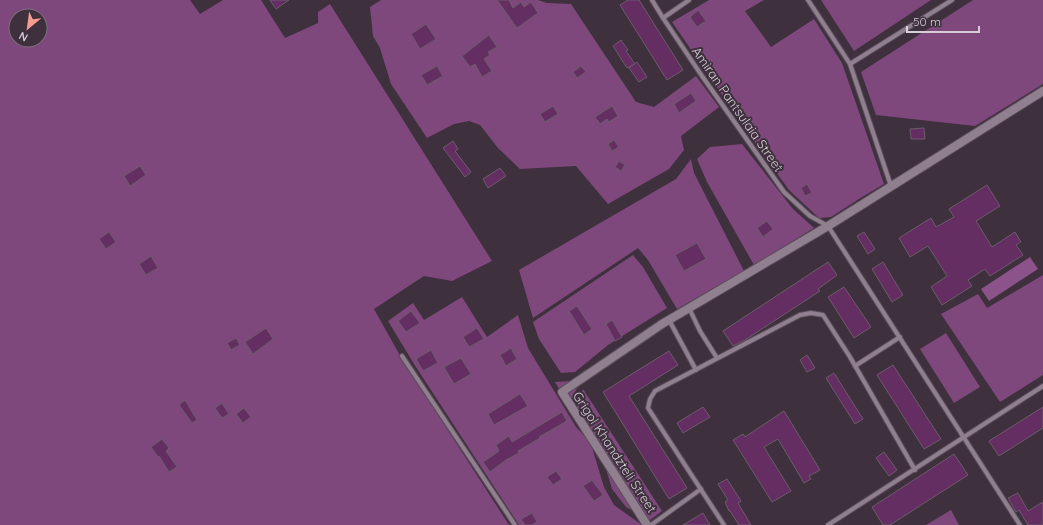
<svg xmlns="http://www.w3.org/2000/svg" width="1043" height="525" font-family="Quicksand,sans-serif">
	<rect width="100%" height="100%" fill="#3e303d"/>
	<g fill="#7e487c" fill-rule="evenodd">
		<path d="M0 0H190L200 14 223 0H261L285 38 318 23V12L330 4 492 261 452 281 424 276 374 309 402 359 509 525H0ZM16 16H40V40H16Z"/>
		<polygon points="381,0 538,0 547,3 571,4 636,102 654,107 696,76 719,107 681,136 684,150 669,169 608,204 576,166 520,169 498,148 480,125 469,121 454,124 427,138 391,84 380,48 373,36 370,7"/>
		<polygon points="709,0 764,0 745,11 771,47 814,19 842,63 884,184 862,197 831,217 819,218 789,190 765,157 672,22"/>
		<polygon points="821,0 931,0 854,51"/>
		<polygon points="973,0 1043,0 1043,84 975,126 876,115 861,72"/>
		<polygon points="742,144 793,209 814,228 754,265 707,182 697,159 710,147"/>
		<polygon points="691,159 694,173 744,271 677,309 648,260 638,248 533,318 519,270 676,179"/>
		<polygon points="633,255 643,267 667,308 608,345 575,372 561,373 539,339 533,322"/>
		<polygon points="1043,275 1043,375 1000,402 941,314 978,294 987,308"/>
		<polygon points="462,297 487,337 518,315 528,348 576,427 590,441 604,487 614,505 642,525 519,525 414,364 388,321 413,303 424,320"/>
		<polygon points="946,333 980,387 954,403 920,349"/>
		<polygon points="586,369 576,390 570,408 555,382 571,381"/>
		<polygon points="583,389 662,511 650,520 626,507 612,489 598,442 575,410"/>
		<polygon points="951,510 959,525 926,525"/>
	</g>
	<polygon fill="#8c538a" points="1030,257 1038,269 989,301 981,289"/>
	<g fill="#642e63" stroke="#6c5c6b">
		<polygon points="270,0 289,0 276,9"/>
		<polygon points="497,0 509,0 513,8 521,2 524,7 531,2 538,13 517,28"/>
		<polygon points="628,0 639,0 683,70 667,80 620,5"/>
		<polygon points="698,10 706,21 697,27 690,17"/>
		<polygon points="426,24 436,39 420,49 411,34"/>
		<polygon points="489,35 497,47 488,52 490,55 484,59 492,71 482,77 475,64 470,67 462,56"/>
		<polygon points="621,40 628,50 626,51 635,64 627,68 613,46"/>
		<polygon points="637,62 647,77 639,82 629,68"/>
		<polygon points="437,66 443,76 427,85 421,75"/>
		<polygon points="581,66 586,72 577,78 573,72"/>
		<polygon points="691,93 696,101 679,113 674,104"/>
		<polygon points="553,106 558,114 545,122 540,114"/>
		<polygon points="612,106 618,116 609,122 607,119 600,124 595,117"/>
		<polygon points="924,128 925,139 911,139 910,129"/>
		<polygon points="614,140 619,147 612,151 608,144"/>
		<polygon points="453,141 458,149 455,151 471,172 465,177 443,148"/>
		<polygon points="619,161 625,165 621,171 615,167"/>
		<polygon points="140,166 146,175 130,186 124,176"/>
		<polygon points="500,168 506,176 488,188 483,179"/>
		<polygon points="807,184 812,193 805,196 801,188"/>
		<polygon points="987,185 1000,206 976,221 992,247 1015,232 1021,242 1016,245 1023,255 990,276 985,269 968,280 972,286 942,305 931,287 947,276 928,246 910,257 899,238 931,218 936,227 954,217 949,209"/>
		<polygon points="767,221 773,229 763,237 757,228"/>
		<polygon points="109,232 116,242 106,249 99,239"/>
		<polygon points="864,232 875,249 868,254 857,236"/>
		<polygon points="697,243 706,259 684,271 675,255"/>
		<polygon points="151,256 158,268 146,275 139,264"/>
		<polygon points="828,262 837,275 818,289 820,291 745,340 733,346 723,331"/>
		<polygon points="883,262 903,295 892,302 872,269"/>
		<polygon points="844,287 871,327 854,338 828,297"/>
		<polygon points="577,306 592,329 584,335 569,311"/>
		<polygon points="411,311 420,323 406,332 398,321"/>
		<polygon points="612,320 622,337 615,341 606,324"/>
		<polygon points="266,328 273,339 253,354 245,342"/>
		<polygon points="477,328 484,339 469,347 463,337"/>
		<polygon points="236,338 240,345 231,350 227,343"/>
		<polygon points="511,348 517,359 506,366 500,355"/>
		<polygon points="431,350 438,363 423,371 416,359"/>
		<polygon points="669,351 678,365 629,396 687,488 669,499 603,392"/>
		<polygon points="807,355 815,368 807,372 800,360"/>
		<polygon points="461,358 471,374 454,384 444,367"/>
		<polygon points="893,365 941,439 924,449 877,375"/>
		<polygon points="834,373 863,419 855,424 826,378"/>
		<polygon points="520,394 528,406 494,425 488,414"/>
		<polygon points="185,400 197,420 192,423 179,405"/>
		<polygon points="222,403 229,414 222,418 215,408"/>
		<polygon points="703,407 710,417 683,433 677,423"/>
		<polygon points="1043,407 1043,428 999,456 989,441"/>
		<polygon points="244,408 251,417 243,423 236,414"/>
		<polygon points="784,411 820,470 809,476 811,479 804,483 778,439 764,447 791,491 772,502 733,440 743,434 745,437"/>
		<polygon points="562,412 567,421 539,437 540,438 518,451 519,453 506,460 490,472 483,462 499,451 496,445 509,436 512,442"/>
		<polygon points="162,439 169,448 166,451 177,467 169,472 159,456 158,457 151,447"/>
		<polygon points="884,452 897,470 889,476 876,458"/>
		<polygon points="954,454 968,475 890,525 883,525 872,507"/>
		<polygon points="556,471 562,479 553,485 547,477"/>
		<polygon points="727,479 741,501 738,503 751,525 739,525 730,511 729,511 725,502 728,500 718,484"/>
		<polygon points="592,480 603,495 594,501 583,486"/>
		<polygon points="1018,493 1028,511 1043,502 1043,525 1028,525 1019,510 1016,512 1008,498"/>
		<polygon points="532,513 537,522 532,525 525,525 521,519"/>
		<polygon points="703,513 710,525 683,525"/>
	</g>
	<g fill="none" stroke-linecap="round" stroke-linejoin="round">
		<g stroke="#5b4f5a" stroke-width="6">
			<g id="street">
				<polyline points="652,0 663,18"/>
				<polyline points="689,0 663,18 702,76 784,192 810,216 828,226 1020,525"/>
				<polyline points="808,0 850,64 891,186"/>
				<polyline points="850,64 952,0"/>
				<polyline points="689,308 700,331 717,358"/>
				<polyline points="669,320 696,370"/>
				<polyline points="402,356 515,525"/>
				<polyline points="855,366 900,337"/>
				<polyline points="651,525 701,489"/>
				<polyline points="724,525 648,408 650,399 655,391 800,315 811,313 823,315 850,357 915,470"/>
				<polyline points="828,525 1043,386"/>
			</g>
		</g>
		<g stroke="#5b4f5a" stroke-width="10">
			<polyline id="secondary" points="647,525 562,392 662,324 828,226 1043,91"/>
		</g>
		<use href="#street" stroke="#907f8e" stroke-width="4"/>
		<use href="#secondary" stroke="#907f8e" stroke-width="8"/>
	</g>
	<g text-anchor="middle" stroke-width="4" stroke-linejoin="round" paint-order="stroke">
		<g font-size="13" fill="#d8ced7" stroke="#3e303d">
			<text transform="translate(738 109) rotate(55)" y="5">Amiran Pantsulaia Street</text>
			<text transform="translate(615 452) rotate(57)" y="5">Grigol Khandzteli Street</text>
		</g>
	</g>
	<g transform="translate(28 28) rotate(209)"><circle r="19" fill="#3e303d" stroke="#7c6f7b"/>
	<path d="M0-3L7 15L0 10L-7 15Z" fill="#f59c92"/>
	<text y="-6" font-size="11" font-weight="bold" text-anchor="middle" fill="#d8ced7">N</text>
	</g>
	<path d="M907 26v6h72v-6" fill="none" stroke="#d8ced7" stroke-width="2"/>
	<text x="913" y="26" font-size="12" fill="#d8ced7" stroke="#3e303d" stroke-width="3" paint-order="stroke">50 m</text>
</svg>
